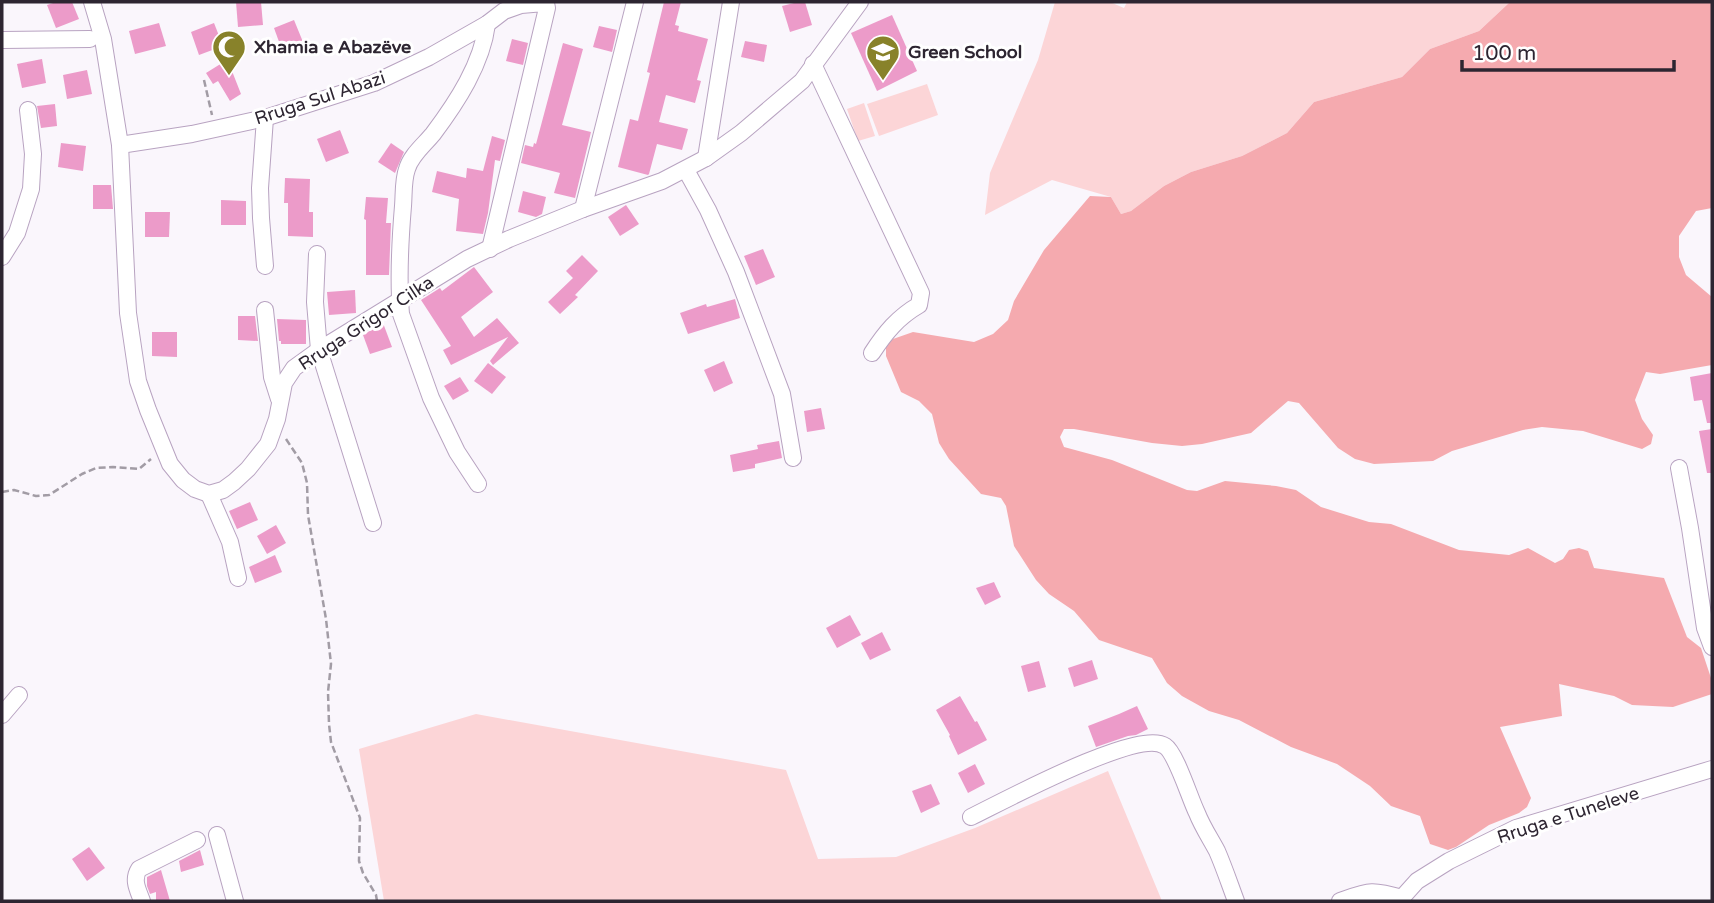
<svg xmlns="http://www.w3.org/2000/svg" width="1714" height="903" font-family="'Varela Round',sans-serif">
	<rect width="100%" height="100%" fill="#faf6fc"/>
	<g fill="#fcd5d7">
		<polygon points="1055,2 1110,2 1124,8 1127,2 1510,2 1479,31 1430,49 1402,77 1314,102 1287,133 1242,156 1191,172 1164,186 1131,211 1121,214 1111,197 1052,180 985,215 990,173 1038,60"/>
		<polygon points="927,84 938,115 879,136 867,104"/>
		<polygon points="864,103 875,136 858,141 847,109"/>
		<polygon points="476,714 786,770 818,859 896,857 975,828 1108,771 1162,901 384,901 359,749"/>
	</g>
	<polygon fill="#f5aaaf" points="1510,2 1712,2 1712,208 1696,211 1679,236 1679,257 1686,275 1712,297 1712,365 1660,374 1646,372 1635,400 1642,419 1653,435 1651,444 1642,449 1583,431 1542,427 1523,430 1452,451 1433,461 1374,464 1355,459 1338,448 1299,403 1288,401 1251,433 1202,444 1182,446 1152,443 1074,429 1064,429 1060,437 1064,447 1112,460 1187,490 1197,491 1225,481 1276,486 1296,490 1321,507 1369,522 1391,524 1459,550 1509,555 1528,548 1555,563 1563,559 1569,550 1579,548 1588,551 1594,568 1664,578 1687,637 1701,648 1712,681 1712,694 1673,707 1632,705 1614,696 1559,684 1562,716 1500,727 1531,798 1527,807 1519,813 1489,825 1456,847 1448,850 1430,844 1420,816 1391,806 1370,786 1337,764 1291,747 1239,720 1209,711 1182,696 1167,683 1152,658 1099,640 1074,611 1049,594 1036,580 1014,546 1006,506 1001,498 981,494 949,459 939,443 932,414 919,401 901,392 886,356 886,346 893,339 913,332 974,342 993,334 1008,320 1014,301 1044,250 1090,196 1111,197 1121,214 1131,211 1164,186 1191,172 1242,156 1287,133 1314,102 1402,77 1430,49 1479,31"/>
	<g fill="#ec9bc9">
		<polygon points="56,2 72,2 79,19 56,28 47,5"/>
		<polygon points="236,2 261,2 263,25 238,27"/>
		<polygon points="664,2 681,2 675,25 679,26 678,31 708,39 697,80 701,81 695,103 666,95 659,122 688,129 682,150 657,144 649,174 648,175 618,167 630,119 638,121 650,73 647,72"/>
		<polygon points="798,2 805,2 812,25 790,32 782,6"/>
		<polygon points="892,15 917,71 877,91 851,33"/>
		<polygon points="294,20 303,42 282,50 274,28"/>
		<polygon points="159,23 166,46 135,54 129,31"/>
		<polygon points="214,23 223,46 199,55 191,32"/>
		<polygon points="599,26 617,30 612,52 593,47"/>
		<polygon points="512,39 528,43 523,65 506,61"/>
		<polygon points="745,41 767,45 764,62 741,57"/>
		<polygon points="563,43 583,49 562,125 591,132 575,198 554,193 560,173 521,163 525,145 533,147 534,143 536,144"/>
		<polygon points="230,58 230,66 241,94 230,101 218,81 213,84 206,73"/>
		<polygon points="42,59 46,83 22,88 17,64"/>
		<polygon points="87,70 92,94 67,99 63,75"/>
		<polygon points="55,104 57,126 41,128 37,106"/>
		<polygon points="340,130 349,153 326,162 317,139"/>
		<polygon points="492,136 505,140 500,161 495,160 488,213 483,234 456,231 459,199 432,192 437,171 466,178 467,168 483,171"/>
		<polygon points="61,143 86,146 83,171 58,167"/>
		<polygon points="391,143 404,152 395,173 378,162"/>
		<polygon points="285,178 310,179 309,212 313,212 313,237 288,236 288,203 284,203"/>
		<polygon points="93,185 111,185 113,209 93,209"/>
		<polygon points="523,191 546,197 542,214 536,217 518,212"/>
		<polygon points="366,197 388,198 386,223 391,223 389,275 366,275 366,220 364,219"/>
		<polygon points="221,200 246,201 246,225 221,225"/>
		<polygon points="626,205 639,224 620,236 608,217"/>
		<polygon points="145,212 170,212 169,237 145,237"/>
		<polygon points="763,249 775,277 756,285 744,256"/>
		<polygon points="582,255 598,271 575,295 578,297 560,314 548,302 573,278 566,271"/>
		<polygon points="474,267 493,292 461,317 474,337 497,318 519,343 493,365 490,361 508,337 451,365 443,350 451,346 421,300 440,288 442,291"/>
		<polygon points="355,290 356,313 329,315 327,292"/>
		<polygon points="735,299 740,318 688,334 680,313 706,304 707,307"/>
		<polygon points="238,316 255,316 258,341 238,340"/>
		<polygon points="277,319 306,320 306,344 281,344 281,341 279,341"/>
		<polygon points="383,323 392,347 370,354 363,335"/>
		<polygon points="152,332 177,332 177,357 152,356"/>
		<polygon points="724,361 733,383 714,392 704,370"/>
		<polygon points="488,363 506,377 492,394 474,381"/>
		<polygon points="1712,373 1712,423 1707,423 1702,400 1694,401 1690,377"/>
		<polygon points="460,377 469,391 453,400 444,386"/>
		<polygon points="821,408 825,429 807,432 804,411"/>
		<polygon points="1712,429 1712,473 1707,473 1699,431"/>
		<polygon points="779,441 782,458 755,464 755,468 733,472 730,455 758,449 757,445"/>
		<polygon points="250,502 258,520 237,529 229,511"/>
		<polygon points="276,525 286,543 267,554 257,536"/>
		<polygon points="275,555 282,572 255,583 249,567"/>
		<polygon points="994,582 1001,597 985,605 976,588"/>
		<polygon points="850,615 861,635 837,648 826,628"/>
		<polygon points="882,632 891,650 870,660 861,643"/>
		<polygon points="1092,660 1098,679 1074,687 1068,668"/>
		<polygon points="1039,661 1046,687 1028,692 1021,666"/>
		<polygon points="960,696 975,722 977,721 987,740 958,755 949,736 950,735 936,710"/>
		<polygon points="1137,706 1148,729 1136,735 1128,736 1096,747 1088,726 1119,714"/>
		<polygon points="975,764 985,784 968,793 958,773"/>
		<polygon points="931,784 940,804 921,813 912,791"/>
		<polygon points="89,847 105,868 87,881 72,859"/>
		<polygon points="200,850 204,865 181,872 179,861"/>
		<polygon points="161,870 170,901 156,901 156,892 150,894 147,886 147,877"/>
	</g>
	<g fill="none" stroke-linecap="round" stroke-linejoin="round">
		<g stroke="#b8a3c1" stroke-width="18">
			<g id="minor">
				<polyline points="92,2 103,39 120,145 128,313 138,381 148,410 170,464 183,480 195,489 209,494 223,490 234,482 248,469 268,444 277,419 284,383 294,368 319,350 467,259 509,239 583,209 662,181 706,158 741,133 802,81 860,2"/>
				<polyline points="2,40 90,39"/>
				<path d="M813 64 921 293 919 305C898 317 885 333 872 353"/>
				<polyline points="265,118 260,188 261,218 265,266"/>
				<polyline points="120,145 192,134 265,118 374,83 429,57 487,24 504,11 521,5 544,3 546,3 547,8 490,249"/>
				<polyline points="706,158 731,2"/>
				<polyline points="686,170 708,210 736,272 782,394 793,458"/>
				<polyline points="583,209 635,2"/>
				<polyline points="317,254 315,302 319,350 373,523"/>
				<polyline points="2,257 17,233 31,189 33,154 28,110"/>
				<polyline points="265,310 272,377 279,399"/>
				<polyline points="1679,468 1690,528 1705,628 1712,647"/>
				<path d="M478 484 457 452 431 398 401 314C398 279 400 242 403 206 404 194 403 180 407 169 411 155 424 145 433 134 457 102 482 64 487 24"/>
				<polyline points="209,494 230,542 238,578"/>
				<polyline points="2,715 19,695"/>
				<path d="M971 817C1002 802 1138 728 1165 746 1176 753 1190 799 1197 813 1202 826 1210 838 1217 851 1224 867 1230 885 1236 901"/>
				<polyline points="217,835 235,901"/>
				<path d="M142 901C138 890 132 880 139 869L197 840"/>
				<path d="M1340 901C1369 891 1371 889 1402 898"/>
				<polyline points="1399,901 1417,881 1449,861 1516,828 1712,769"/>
			</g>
		</g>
		<g stroke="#a29ca5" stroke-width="2.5" stroke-dasharray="7 3.5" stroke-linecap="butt">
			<polyline points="204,80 212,115"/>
			<polyline points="286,439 302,463 307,483 308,515 326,619 331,664 328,692 329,724 331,742 360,818 359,861 363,873 376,895 377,901"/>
			<polyline points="2,492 14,490 36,496 49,495 82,474 96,468 113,467 139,469 151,459"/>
		</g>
		<use href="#minor" stroke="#fff" stroke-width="16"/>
	</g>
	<defs>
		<g id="mosque-pin" transform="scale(1.75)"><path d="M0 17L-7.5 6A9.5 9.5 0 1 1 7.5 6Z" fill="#88822a" stroke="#fff"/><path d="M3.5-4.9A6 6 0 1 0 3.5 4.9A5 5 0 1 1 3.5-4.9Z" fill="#fff"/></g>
		<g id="school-pin" transform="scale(1.75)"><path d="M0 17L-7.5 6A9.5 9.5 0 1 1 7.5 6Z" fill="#88822a" stroke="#fff"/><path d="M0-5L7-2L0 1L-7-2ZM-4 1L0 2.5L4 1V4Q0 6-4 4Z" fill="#fff"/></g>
	</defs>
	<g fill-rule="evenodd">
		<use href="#mosque-pin" x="229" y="47"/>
		<use href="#school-pin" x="883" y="52"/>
	</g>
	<g text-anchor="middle" stroke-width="6" stroke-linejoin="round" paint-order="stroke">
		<g font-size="18" font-weight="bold" fill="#2d2531" stroke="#fff" text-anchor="start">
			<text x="254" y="53">Xhamia e Abazëve</text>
			<text x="908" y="58">Green School</text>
		</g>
		<g font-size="18" fill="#2d2531" stroke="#fff">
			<text transform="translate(320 98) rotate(-18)" y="6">Rruga Sul Abazi</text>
			<text transform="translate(366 323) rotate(-33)" y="6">Rruga Grigor Cilka</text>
			<text transform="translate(1568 815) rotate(-18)" y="6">Rruga e Tuneleve</text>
		</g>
	</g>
	<rect width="1714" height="903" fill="none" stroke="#2d2531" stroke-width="7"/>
	<path d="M1462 60v10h212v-10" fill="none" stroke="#2d2531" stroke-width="3.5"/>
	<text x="1472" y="60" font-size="21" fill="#2d2531" stroke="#ffffff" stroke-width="5" paint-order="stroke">100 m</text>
</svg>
